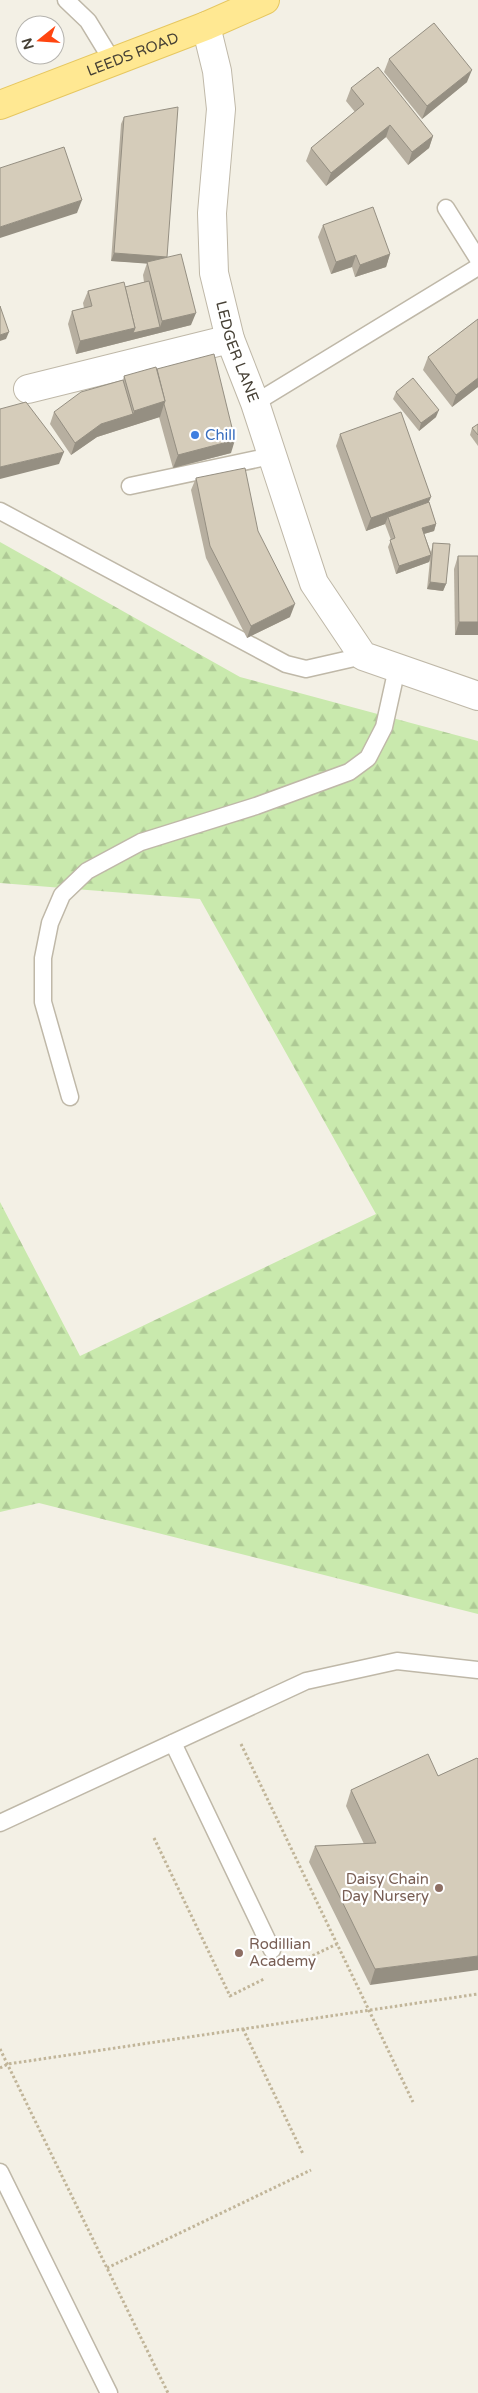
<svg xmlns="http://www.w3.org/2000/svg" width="478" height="2393" font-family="'Varela Round',sans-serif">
	<defs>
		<pattern id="forest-firs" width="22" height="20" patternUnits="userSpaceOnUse" patternTransform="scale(1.25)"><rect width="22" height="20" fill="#c9e9ad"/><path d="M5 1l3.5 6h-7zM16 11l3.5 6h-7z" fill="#aec995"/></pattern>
	</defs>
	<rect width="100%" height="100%" fill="#f3f0e5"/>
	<polygon fill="url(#forest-firs)" points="0,542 240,677 478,741 478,1614 39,1503 0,1512 0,1202 80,1356 376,1214 200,899 0,883"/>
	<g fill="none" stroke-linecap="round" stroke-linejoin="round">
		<g stroke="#bfb8a8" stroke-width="19">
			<g id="lane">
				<polyline points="66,0 88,21 113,62"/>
				<polyline points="446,208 478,259"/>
				<polyline points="255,403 478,267"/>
				<polyline points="130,486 271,456"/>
				<polyline points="0,511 286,664 306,669 363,656"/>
				<polyline points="70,1097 43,1002 43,958 50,923 62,895 87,871 141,842 256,806 349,772 368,758 384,727 397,668"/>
				<polyline points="173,1743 272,1950"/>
				<polyline points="0,1823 306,1681 397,1661 478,1670"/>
				<polyline points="0,2172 109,2393"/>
			</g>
		</g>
		<g stroke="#bfb8a8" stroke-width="30">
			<g id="street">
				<path id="s1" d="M206 26 217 71 221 109 212 213 214 273 230 339 255 403 314 583 363 656 478 696"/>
				<polyline points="28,389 230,339"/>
			</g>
		</g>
		<g stroke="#e6c760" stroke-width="30">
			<g id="primary">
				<path id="s2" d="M0 105 206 26 265 0"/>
			</g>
		</g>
		<g stroke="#c1b599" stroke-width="3" stroke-dasharray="2.5 2.5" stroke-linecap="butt">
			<polyline points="241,1744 413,2102"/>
			<polyline points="154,1838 230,1996 264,1979"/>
			<polyline points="299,1962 337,1944"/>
			<polyline points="243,2029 303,2154"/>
			<polyline points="0,2049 168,2393"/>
			<polyline points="0,2068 8,2064 478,1994"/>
			<polyline points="107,2268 311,2170"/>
		</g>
		<use href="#lane" stroke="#fff" stroke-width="16"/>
		<use href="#street" stroke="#fff" stroke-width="28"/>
		<use href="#primary" stroke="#ffe892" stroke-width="28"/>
	</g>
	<g fill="#b7afa0">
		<polygon points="389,59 467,82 422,119 384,72"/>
		<polygon points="351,88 433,136 429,148 408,165 386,137 326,186 306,161 311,148 355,112 346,101"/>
		<polygon points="124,117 167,257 191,325 76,354 68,324 72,311 84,308 83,303 88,291 125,287 144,282 143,275 147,263 111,261 121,124"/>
		<polygon points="323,225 390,254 386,267 355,277 352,267 331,274 318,237"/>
		<polygon points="478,319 478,387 452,407 423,370 428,357"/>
		<polygon points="157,369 231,453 173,468 159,417 97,437 71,455 50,424 54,412 123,380 124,376"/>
		<polygon points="396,392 436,417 419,431 393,399"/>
		<polygon points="478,424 478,446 470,435 472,428"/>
		<polygon points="340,434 429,502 436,524 434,531 424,534 431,552 433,543 446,584 443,591 427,589 430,560 429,562 396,574 388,547 391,540 385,524 366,531 336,446"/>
		<polygon points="196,478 258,531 290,617 247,638 206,558 191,490"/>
		<polygon points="458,556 478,635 455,635 454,569"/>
		<polygon points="477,1758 370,1985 309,1862 315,1846 364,1844 346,1806 351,1790 438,1776"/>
	</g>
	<g fill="#958f82">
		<polygon points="472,70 467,82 422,119 427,106"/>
		<polygon points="390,125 386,137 326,186 331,173"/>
		<polygon points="433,136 429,148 408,165 412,152"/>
		<polygon points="82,200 77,213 0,238 0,227"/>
		<polygon points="114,253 167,257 165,265 111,261"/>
		<polygon points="390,254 386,267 355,277 360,265"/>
		<polygon points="356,255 352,267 331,274 336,262"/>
		<polygon points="196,313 191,325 76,354 80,341 135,328 160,327 162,321"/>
		<polygon points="9,332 6,339 0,341 0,335"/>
		<polygon points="478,378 478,387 452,407 456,395"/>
		<polygon points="165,401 160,417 97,437 71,455 75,443 101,424 133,414 134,411"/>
		<polygon points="439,410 436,417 419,431 421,423"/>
		<polygon points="235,440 231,453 173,468 178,455"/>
		<polygon points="64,452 59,464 0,479 0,467"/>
		<polygon points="431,497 426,509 388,517 385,524 366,531 371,518"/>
		<polygon points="436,524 434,531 420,535 422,528"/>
		<polygon points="431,555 429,562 396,574 399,566"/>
		<polygon points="430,582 446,584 443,591 427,589"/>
		<polygon points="295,604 290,617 247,638 251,626"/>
		<polygon points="459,622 478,622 478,635 455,635"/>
		<polygon points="478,1956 478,1970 370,1985 375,1969"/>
	</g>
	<g fill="#d5ccba" stroke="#958f82">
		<polygon points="434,23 472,70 427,106 389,59"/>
		<polygon points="378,67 433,136 412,152 390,125 331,173 311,148 364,104 351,88"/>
		<polygon points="178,107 167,257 114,253 124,117"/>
		<polygon points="64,147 82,200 0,227 0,168"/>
		<polygon points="373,207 390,254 360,265 356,255 336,262 323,225"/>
		<polygon points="181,254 196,313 162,321 147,262"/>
		<polygon points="149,281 160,327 133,333 135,328 125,287"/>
		<polygon points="124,282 135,328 80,341 72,311 92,306 88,291"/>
		<polygon points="0,306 9,332 0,335"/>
		<polygon points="478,319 478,378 456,395 428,357"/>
		<polygon points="214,354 235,440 178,455 164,404 165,401 157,369"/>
		<polygon points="156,367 165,401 134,411 124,376"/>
		<polygon points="413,378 439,410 421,423 396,392"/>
		<polygon points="123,380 133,414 101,424 75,443 54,412 81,392"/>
		<polygon points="26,402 64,452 0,467 0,409"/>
		<polygon points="401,412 431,497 371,518 340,434"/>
		<polygon points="478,424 478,435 472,428"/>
		<polygon points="245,468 258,531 295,604 251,626 210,546 196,478"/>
		<polygon points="429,502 436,524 422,528 431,555 399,566 390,540 395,538 388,517"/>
		<polygon points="433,543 450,544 446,584 430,582"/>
		<polygon points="458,556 478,556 478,622 459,622"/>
		<polygon points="428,1754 438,1776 477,1758 478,1759 478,1956 375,1969 315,1846 376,1843 351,1790"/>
	</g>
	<circle fill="#3f7fe0" stroke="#fff" stroke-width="2" cx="195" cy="435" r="5"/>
	<g fill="#8d6e63" stroke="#fff" stroke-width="2">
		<circle cx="439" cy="1888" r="5"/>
		<circle cx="239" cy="1953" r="5"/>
	</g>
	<g text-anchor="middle" stroke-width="4.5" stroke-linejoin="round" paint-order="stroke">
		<g font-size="15" fill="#464035" stroke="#fff">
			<text dy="5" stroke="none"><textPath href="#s2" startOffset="142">LEEDS ROAD</textPath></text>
			<text dy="5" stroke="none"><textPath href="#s1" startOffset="331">LEDGER LANE</textPath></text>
		</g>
		<g font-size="15" fill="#366cbe" stroke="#fff" text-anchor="start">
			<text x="205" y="440">Chill</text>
		</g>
		<g font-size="15" fill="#785e54" stroke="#fff" text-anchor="end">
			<text x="429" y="1884">Daisy Chain<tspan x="429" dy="17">Day Nursery</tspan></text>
			<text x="249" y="1949" text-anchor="start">Rodillian<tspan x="249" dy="17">Academy</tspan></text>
		</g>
	</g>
	<g transform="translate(40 40) rotate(253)"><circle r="24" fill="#ffffff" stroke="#b5b3ae"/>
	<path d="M0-4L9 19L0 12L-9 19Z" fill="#ff4510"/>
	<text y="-8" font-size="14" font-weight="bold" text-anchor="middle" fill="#464035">N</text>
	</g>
</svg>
